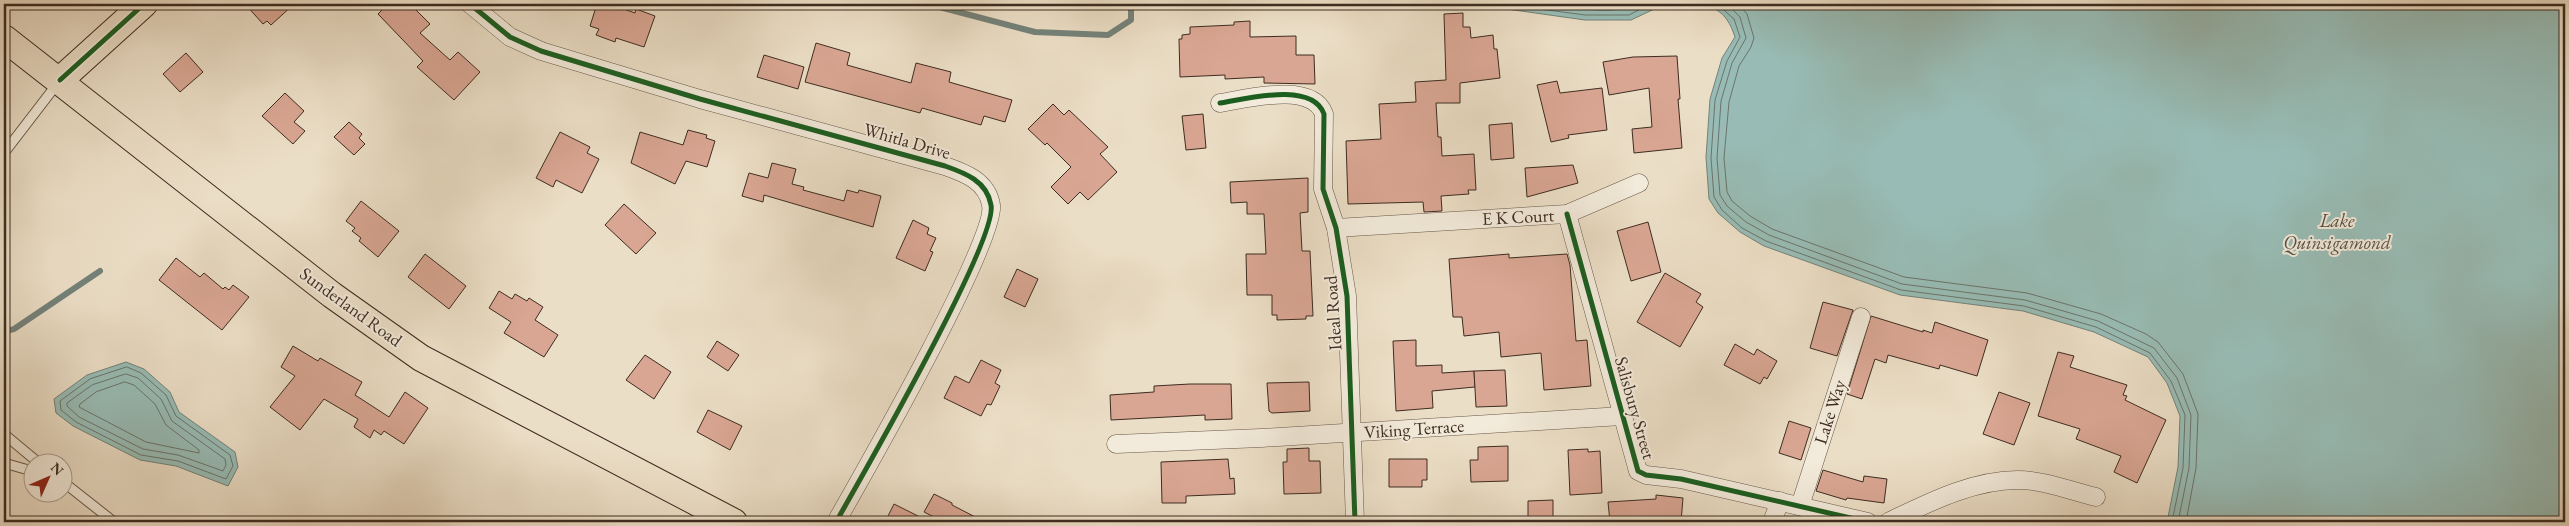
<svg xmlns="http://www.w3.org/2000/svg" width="2569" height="526" font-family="'EB Garamond',serif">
	<rect width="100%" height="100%" fill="#ebdec6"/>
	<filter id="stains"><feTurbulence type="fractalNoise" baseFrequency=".004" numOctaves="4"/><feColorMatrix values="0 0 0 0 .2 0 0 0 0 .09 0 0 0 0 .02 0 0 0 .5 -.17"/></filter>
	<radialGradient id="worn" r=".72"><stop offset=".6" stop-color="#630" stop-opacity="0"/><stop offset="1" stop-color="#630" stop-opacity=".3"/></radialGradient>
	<g fill="#98bcb5" stroke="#74827a">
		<polygon points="1471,4 1665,4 1631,20 1585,20"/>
		<path d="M1684 4H2565V522H2167L2178 467 2180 416 2167 383 2148 357 2094 332 2023 311 1900 295 1764 246 1740 232 1718 213 1709 199 1706 157 1710 99 1722 58 1735 37C1726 9 1712 4 1684 4Z"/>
		<polygon points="126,362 144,369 170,392 179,412 235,452 238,467 228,486 176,466 140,460 73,426 56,413 54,399 87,375"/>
	</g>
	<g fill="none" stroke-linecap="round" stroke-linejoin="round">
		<g stroke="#6b746b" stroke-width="1">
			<polyline points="1502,4 1585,15 1629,15 1650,4"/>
			<path d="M1545 4C1571 7 1614 16 1637 4"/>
			<polyline points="1717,4 1734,19 1740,37 1727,61 1715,100 1711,158 1714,197 1722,210 1742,228 1766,241 1901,290 2024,306 2096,327 2150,353 2171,381 2185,415 2183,468 2172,522"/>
			<polyline points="1727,4 1740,17 1746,38 1732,63 1721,101 1717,158 1720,195 1727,206 1746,222 1769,235 1902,284 2025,300 2098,321 2154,348 2177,378 2191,415 2189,468 2178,522"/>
			<polyline points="1738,4 1747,14 1754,38 1751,47 1739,66 1729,102 1724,158 1727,192 1732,201 1750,216 1772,229 1904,277 2027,293 2101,314 2146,334 2158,342 2183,374 2198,414 2196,468 2186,522"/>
			<polygon points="127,367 141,373 166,395 176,416 230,455 233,466 226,479 178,461 141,455 76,422 61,410 60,401 90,379"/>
			<polygon points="126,374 138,378 161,399 172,421 225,459 226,465 223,471 178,455 143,449 79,417 67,406 67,403 92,385"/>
			<polygon points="125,382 134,385 155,404 166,425 199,450 199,453 146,442 79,407 80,404 96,392"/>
		</g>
		<g stroke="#74827a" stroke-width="6">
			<polyline points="928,4 1035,32 1108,35 1131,20 1131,4"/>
			<polyline points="4,332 14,329 100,271"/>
		</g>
	</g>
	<g fill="#d9a693" stroke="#3e2c21">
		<polygon points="245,4 294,4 271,25 267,21 263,24"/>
		<polygon points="388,4 410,4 430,24 420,33 450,60 458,52 480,72 454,100 417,67 423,61 378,14"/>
		<polygon points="597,4 610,4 635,13 636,9 655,16 644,47 616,38 615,42 596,35 599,29 590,26"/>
		<polygon points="1463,13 1463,27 1470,27 1471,38 1493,35 1494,49 1497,49 1500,78 1460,83 1460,103 1436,103 1438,137 1441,137 1442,156 1474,154 1476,190 1468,190 1469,194 1441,196 1442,211 1424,212 1423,202 1348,204 1346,141 1381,139 1379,104 1416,102 1415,82 1446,80 1444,14"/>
		<polygon points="1250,21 1250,37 1296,36 1296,55 1314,55 1315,84 1264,83 1264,77 1225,79 1225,75 1180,77 1179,39 1182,39 1182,35 1190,34 1190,27 1234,25 1234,22"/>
		<polygon points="816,43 850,53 847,65 911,83 916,63 951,72 949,82 1012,100 1005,122 984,116 981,125 922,108 920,113 805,82"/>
		<polygon points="186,53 203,72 180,92 163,74"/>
		<polygon points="764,55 804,67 798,89 757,77"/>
		<polygon points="1677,56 1680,99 1678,99 1682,148 1634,153 1632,129 1652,127 1649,88 1609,95 1603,62 1633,57"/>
		<polygon points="1557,81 1560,93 1602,88 1607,130 1568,135 1569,138 1551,142 1537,85"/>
		<polygon points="285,93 304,111 294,122 305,131 293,144 262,116"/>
		<polygon points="1053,104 1064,115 1069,110 1108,147 1100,154 1117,172 1088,200 1080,192 1068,204 1051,187 1071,167 1047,143 1045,145 1028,129"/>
		<polygon points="1203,114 1206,148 1186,150 1182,116"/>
		<polygon points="349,122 362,134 359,138 365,144 354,155 334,137"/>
		<polygon points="1512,123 1514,158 1491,160 1489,125"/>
		<polygon points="688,130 707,135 706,138 715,141 707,167 686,161 675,184 631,163 640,132 683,145"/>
		<polygon points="560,132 590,147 587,153 599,159 582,193 556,180 553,187 536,178"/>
		<polygon points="772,163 796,169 792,184 804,187 803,190 844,201 847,190 858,193 859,190 881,196 873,227 764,195 763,202 742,196 749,173 768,178"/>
		<polygon points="1573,165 1578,183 1527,197 1525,168"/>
		<polygon points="1308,178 1308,212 1300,213 1302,251 1310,251 1313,316 1306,316 1306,319 1277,320 1277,315 1272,315 1272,295 1247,295 1246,254 1266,254 1264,214 1247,214 1247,202 1231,203 1230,182"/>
		<polygon points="361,201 399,231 378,257 359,241 361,238 352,231 355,228 346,221"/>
		<polygon points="624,204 656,233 636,254 605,225"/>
		<polygon points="913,220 929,228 927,234 936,238 930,251 933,252 925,271 896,258"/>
		<polygon points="1648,222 1661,272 1631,281 1617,231"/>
		<polygon points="425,254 466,286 449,309 408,277"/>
		<polygon points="1509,254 1509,258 1567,254 1570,265 1576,341 1587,340 1591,386 1544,390 1541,353 1501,357 1499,332 1464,336 1462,317 1453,317 1449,259"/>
		<polygon points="176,258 200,277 204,273 223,289 225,287 229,290 233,285 249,297 222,330 159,280"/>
		<polygon points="1017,269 1038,279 1025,307 1004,297"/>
		<polygon points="1665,273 1701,294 1696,302 1703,307 1680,347 1637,322"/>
		<polygon points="499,291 512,299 515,294 527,301 529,298 543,307 535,320 558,335 544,357 504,333 511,322 489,308"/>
		<polygon points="1823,302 1853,310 1837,356 1810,348"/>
		<polygon points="1871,316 1923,332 1923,330 1932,333 1935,322 1988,340 1977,376 1940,365 1939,369 1888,355 1886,363 1875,359 1862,399 1847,394"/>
		<polygon points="1416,340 1416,366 1442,365 1442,373 1474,371 1475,387 1432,391 1433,408 1396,411 1393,341"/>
		<polygon points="717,341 739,355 728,371 707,357"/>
		<polygon points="1735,344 1754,355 1757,349 1777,361 1767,379 1764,377 1760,384 1724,365"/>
		<polygon points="293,346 318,361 320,358 362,382 355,395 389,417 405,392 428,408 404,444 384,431 381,435 374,430 370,438 354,427 358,419 324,399 300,430 270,407 295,376 281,367"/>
		<polygon points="2058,352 2074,356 2070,367 2127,385 2123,395 2127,396 2125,400 2166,420 2137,483 2114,472 2121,456 2076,439 2080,429 2038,416"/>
		<polygon points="645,355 671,372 654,399 626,380"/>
		<polygon points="981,360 1001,370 995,383 1000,386 991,405 987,404 981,416 944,398 955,376 969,383"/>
		<polygon points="1505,370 1507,406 1476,407 1474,371"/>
		<polygon points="1309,382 1310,411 1272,413 1269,411 1267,383"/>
		<polygon points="1190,384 1231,384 1232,419 1205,420 1205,415 1111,420 1110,395 1154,392 1154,386"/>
		<polygon points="1999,392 2030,403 2014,445 1983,434"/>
		<polygon points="708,410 742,426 730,450 697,432"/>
		<polygon points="1789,421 1811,428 1801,460 1779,453"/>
		<polygon points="1508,446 1508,481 1471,482 1470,460 1478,460 1478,447"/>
		<polygon points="1309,448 1309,461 1320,461 1321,493 1284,494 1283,462 1287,462 1287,449"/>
		<polygon points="1588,449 1588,452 1600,451 1602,493 1570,495 1568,450"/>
		<polygon points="1228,459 1230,479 1234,478 1235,494 1186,496 1186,503 1162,503 1161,462"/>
		<polygon points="1389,459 1427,459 1427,480 1422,480 1422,487 1389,487"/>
		<polygon points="1823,470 1863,482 1864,476 1887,479 1884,503 1847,498 1846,500 1816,491"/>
		<polygon points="934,494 952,503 952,505 985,522 944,522 924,512"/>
		<polygon points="1656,495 1683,498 1681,522 1610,522 1608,502 1656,499"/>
		<polygon points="1553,500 1553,522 1528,522 1528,501"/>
		<polygon points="894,504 930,522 885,522"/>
	</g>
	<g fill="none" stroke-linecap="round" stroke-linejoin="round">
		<g stroke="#69584a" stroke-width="11">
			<g id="service">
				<polyline points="4,153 57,84"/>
				<polyline points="4,434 40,464"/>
				<polyline points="4,463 32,471"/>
				<polyline points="62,481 114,522"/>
			</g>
		</g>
		<g stroke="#69584a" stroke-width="19">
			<g id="minor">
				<path d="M470 4 510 37 541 51 700 99 945 166C965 173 987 181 991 205 998 239 861 478 836 522"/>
				<path d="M1220 103C1246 99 1312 81 1324 114L1323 189 1336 228 1347 296 1355 522"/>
				<polyline points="1567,214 1638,471 1646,475 1681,479 1868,522"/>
				<polyline points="1336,228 1567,214 1639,183"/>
				<polyline points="1116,444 1261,438 1622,416"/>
				<polyline points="1800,506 1861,317"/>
				<polyline points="1772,522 1780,501"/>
				<path d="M1888 522C1928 503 1972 480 2018 480 2044 480 2071 491 2096 497"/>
			</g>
		</g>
		<g stroke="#3e2c21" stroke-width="28">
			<g id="primary">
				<polyline points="4,38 332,295 421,358 734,522"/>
				<polyline points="60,80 144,4"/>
			</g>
		</g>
		<use href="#service" stroke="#f2eada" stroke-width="9"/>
		<use href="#minor" stroke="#f2eada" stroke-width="18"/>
		<use href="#primary" stroke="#ebdec6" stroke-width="26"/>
		<g stroke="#f2eada" stroke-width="8">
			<g id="cycleway">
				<path d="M470 4 510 37 541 51 700 99 945 166C965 173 987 181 991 205 998 239 861 478 836 522"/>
				<polyline points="60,80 144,4"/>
				<path d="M1220 103C1246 99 1312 81 1324 114L1323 189 1336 228 1347 296 1355 522"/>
				<polyline points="1567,214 1638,471 1646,475 1681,479 1868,522"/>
			</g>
		</g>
		<use href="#cycleway" stroke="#1b5e20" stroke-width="5"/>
	</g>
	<g text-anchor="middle" stroke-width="4" stroke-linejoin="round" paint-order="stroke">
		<g font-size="18" fill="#3e2c21" stroke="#f2eada">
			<text transform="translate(907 141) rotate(16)" y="6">Whitla Drive</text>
			<text transform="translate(1518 217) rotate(-3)" y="6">E K Court</text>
			<text transform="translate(351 307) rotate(36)" y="6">Sunderland Road</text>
			<text transform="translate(1333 313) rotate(-94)" y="6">Ideal Road</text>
			<text transform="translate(1635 408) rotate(74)" y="6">Salisbury Street</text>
			<text transform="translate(1830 412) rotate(-72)" y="6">Lake Way</text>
			<text transform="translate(1414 429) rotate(-4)" y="6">Viking Terrace</text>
		</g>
		<g font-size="19" font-style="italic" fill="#545046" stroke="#f2eada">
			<text x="2337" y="227">Lake<tspan x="2337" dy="22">Quinsigamond</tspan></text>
		</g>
	</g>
	<rect width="2569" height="526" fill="none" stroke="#ebdec6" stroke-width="20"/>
	<rect x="5" y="5" width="2559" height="516" fill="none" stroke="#3e2c21" stroke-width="2.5"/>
	<rect x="10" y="10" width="2549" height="506" fill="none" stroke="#3e2c21"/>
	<g transform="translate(48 478) rotate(45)"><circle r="24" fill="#f2eada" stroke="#aa9e90"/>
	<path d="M0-4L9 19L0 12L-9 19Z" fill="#8f2418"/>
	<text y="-8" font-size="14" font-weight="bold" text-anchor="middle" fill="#3e2c21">N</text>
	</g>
	<rect width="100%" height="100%" filter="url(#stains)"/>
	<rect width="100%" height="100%" fill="url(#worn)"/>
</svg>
